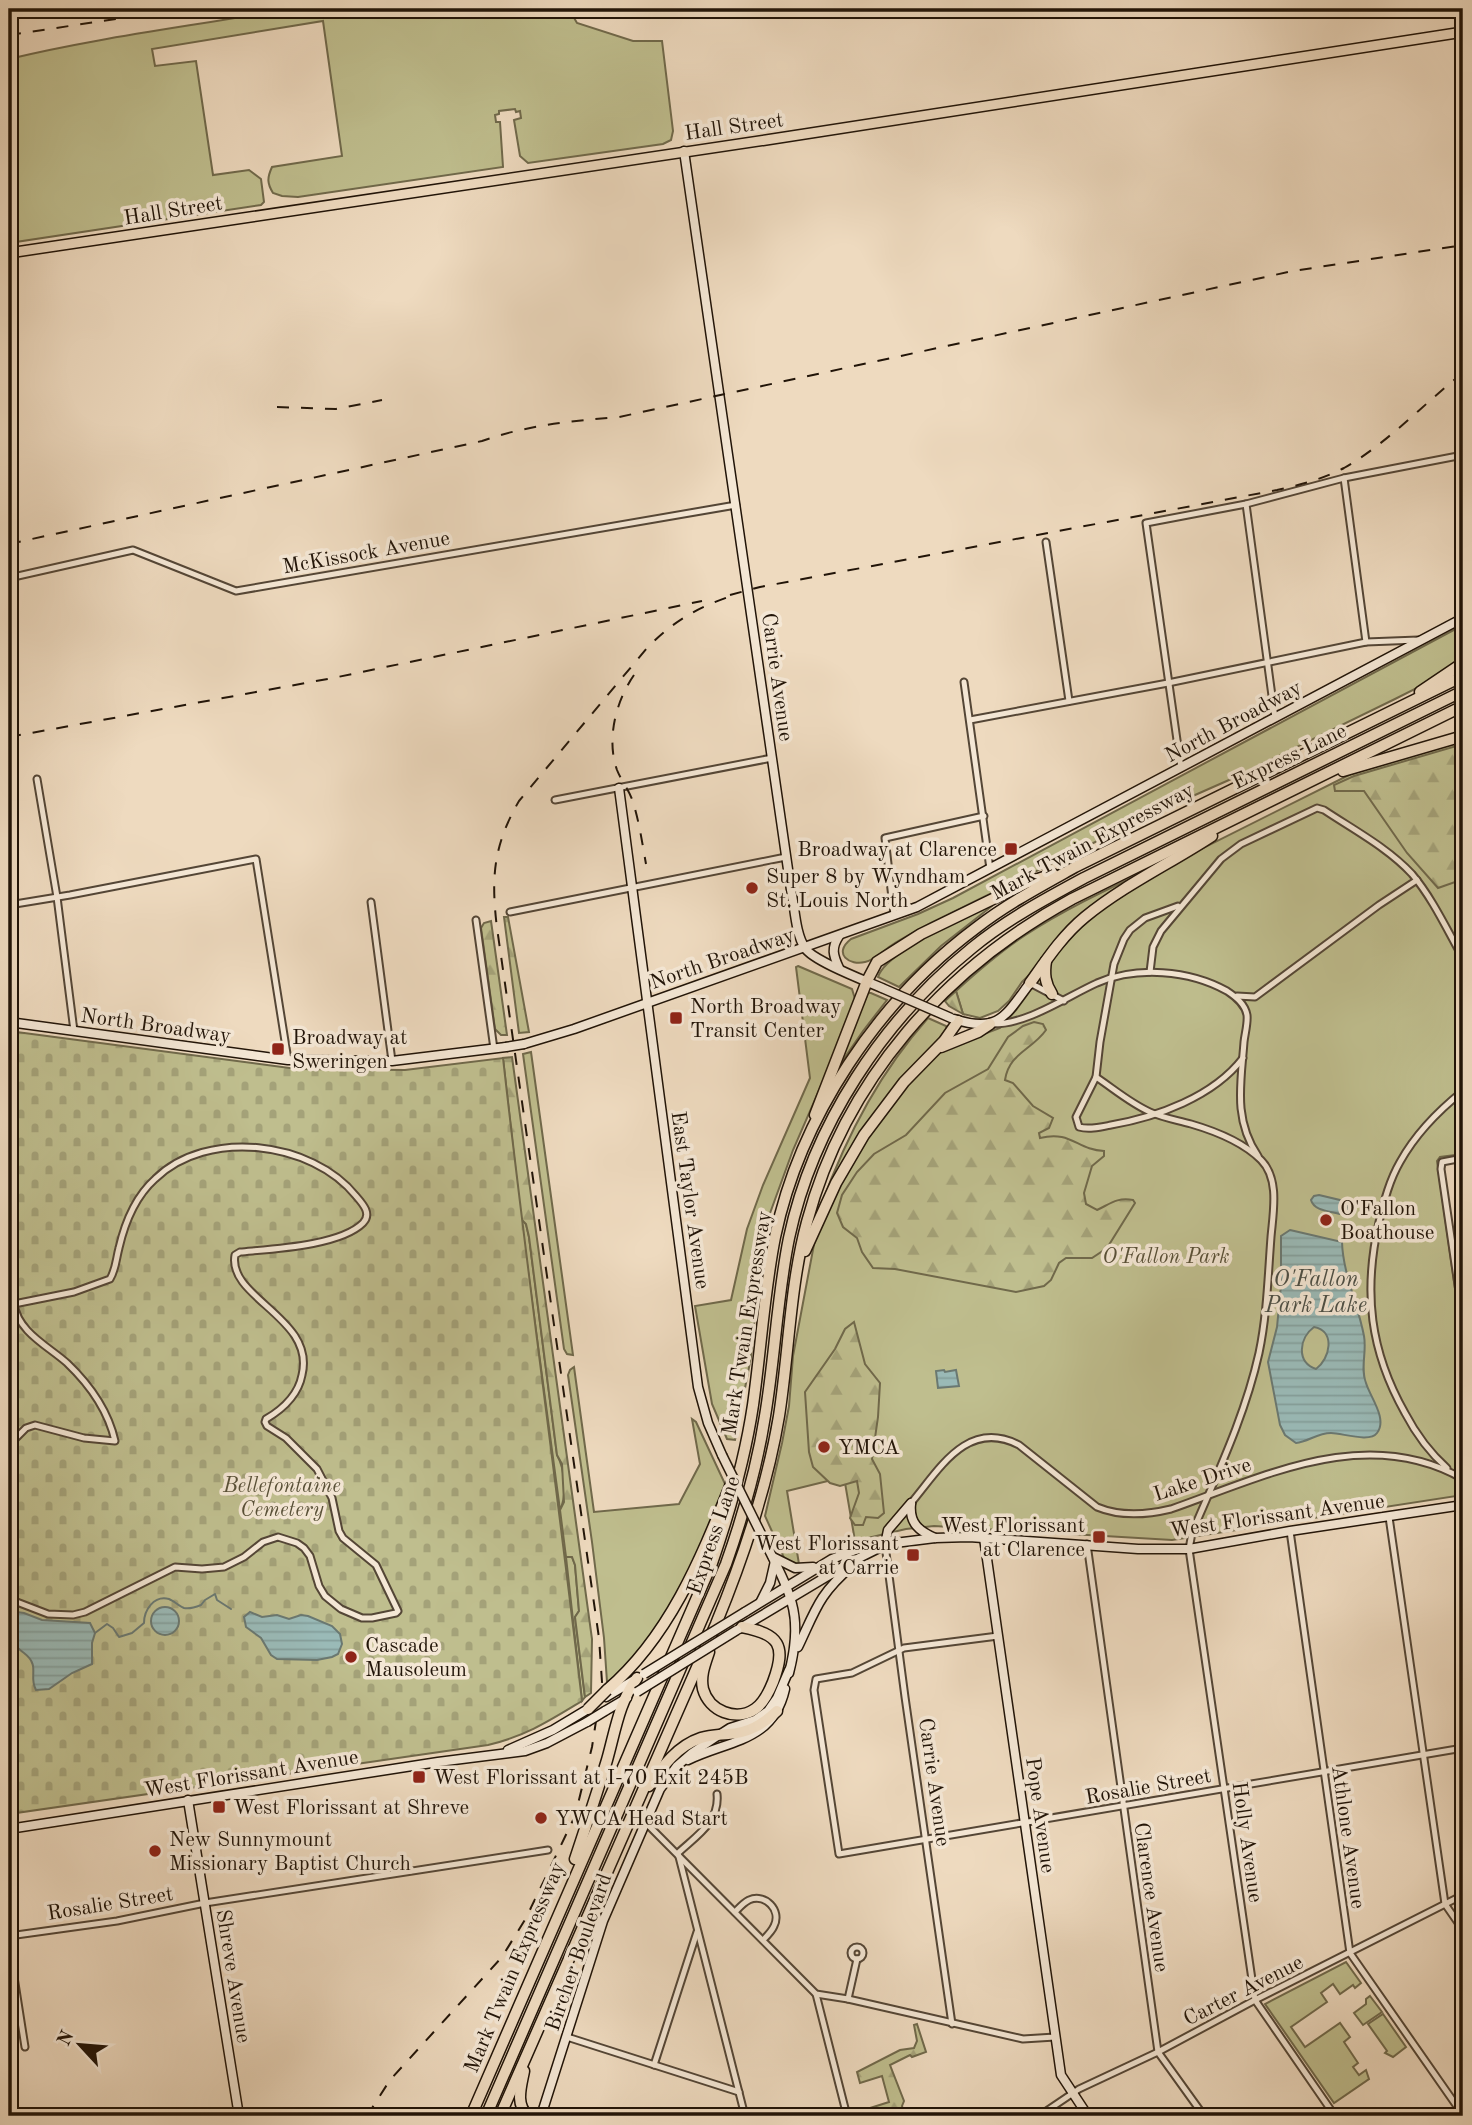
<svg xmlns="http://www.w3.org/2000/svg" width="1472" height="2125" font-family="'Old Standard TT',serif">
	<defs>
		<pattern id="forest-firs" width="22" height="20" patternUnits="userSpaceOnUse" patternTransform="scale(1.75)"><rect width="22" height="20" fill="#bfbe8e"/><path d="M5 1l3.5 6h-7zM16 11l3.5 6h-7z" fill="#a4a279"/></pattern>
		<pattern id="cemetery-stones" width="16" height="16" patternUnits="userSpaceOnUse" patternTransform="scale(1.75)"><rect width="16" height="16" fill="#bfbe8e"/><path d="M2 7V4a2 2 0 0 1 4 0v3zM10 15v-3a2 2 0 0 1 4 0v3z" fill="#a4a279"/></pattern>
		<pattern id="water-rules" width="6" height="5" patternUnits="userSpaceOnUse" patternTransform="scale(1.75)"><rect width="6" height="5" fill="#9abab7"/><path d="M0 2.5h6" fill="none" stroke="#849f9c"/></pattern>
	</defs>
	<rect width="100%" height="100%" fill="#eedabf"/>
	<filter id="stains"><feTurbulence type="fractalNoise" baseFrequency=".00286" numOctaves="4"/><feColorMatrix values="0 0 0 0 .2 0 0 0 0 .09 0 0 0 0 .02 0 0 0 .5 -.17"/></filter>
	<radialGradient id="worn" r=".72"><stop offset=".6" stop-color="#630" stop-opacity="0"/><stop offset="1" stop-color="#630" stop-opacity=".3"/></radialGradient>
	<g fill="#bfbe8e" stroke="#70694b" stroke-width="2">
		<path d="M287 9H569L577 23 633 41H662L673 131 671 140 663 144 528 163 520 156 514 120 521 118 520 111 516 112 515 109 499 111V114L495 115 496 122H500L503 167 298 197 282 196 273 193C267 183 267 178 272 167L342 156 323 21 152 49 155 66 196 61 213 175 249 170 261 179 264 202 261 205 9 243V59C100 37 194 26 287 9Z"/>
		<path d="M1463 625V660L1425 684 1395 699 1229 780 1152 814 931 923C918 930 905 937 892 945 884 950 875 960 865 962 850 966 832 954 851 939L918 914 953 898Z"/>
		<polygon points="1463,740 1463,1154 1440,1157 1437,1161 1463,1345 1463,1495 1172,1540 934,1526 906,1529 855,1541 844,1477 787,1491 799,1564 785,1560 765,1516 782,1443 789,1406 793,1356 815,1239 837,1185 864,1140 910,1080 942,1050 1000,1028 1016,1010 1059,951 1076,932 1099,911 1124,895 1187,856 1351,774"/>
		<path d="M1165 862 1119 889 1022 982 1009 1001 998 1011 980 1018 963 1014 956 991C978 971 1000 952 1024 936 1068 907 1117 885 1165 862Z"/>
		<path d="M991 904 992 906 941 946 899 987 878 977C885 953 967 915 991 904Z"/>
		<polygon points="798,966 852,989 855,999 848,1024 793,1150 769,1216 760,1262 751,1357 735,1440 727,1439 712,1404 695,1306 731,1300 747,1229 763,1185 810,1078 796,967"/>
		<polygon points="868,993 871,993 887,1000 863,1031 832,1076"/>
		<path d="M928 1018 946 1026 947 1030 913 1068 821 1206C846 1136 879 1073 928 1018Z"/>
		<polygon points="531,1052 573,1355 567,1354 564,1349 523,1054"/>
		<path d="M521 1219 526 1224 529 1237 557 1455C565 1469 567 1496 560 1510Z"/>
		<polygon points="574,1367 594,1512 679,1504 700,1464 692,1419 696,1422 726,1486 705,1541 654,1635 621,1673 607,1682 604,1638 592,1542 568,1375 570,1370"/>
		<polygon points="566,1557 572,1557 575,1565 579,1611 575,1617 585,1697 582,1701"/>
		<polygon points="1346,1962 1361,1983 1355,1988 1353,1985 1340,1994 1333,1984 1321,1993 1327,2002 1291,2027 1305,2047 1340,2023 1350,2037 1344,2042 1358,2063 1353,2067 1359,2075 1366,2070 1369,2079 1334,2103 1265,2004"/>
		<polygon points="1370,1996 1382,2012 1363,2025 1354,2013 1366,2004 1366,1999"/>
		<polygon points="1383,2014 1406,2047 1393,2057 1385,2053 1387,2051 1368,2024"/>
	</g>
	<g fill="url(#forest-firs)" stroke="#70694b" stroke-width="2">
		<polygon points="1463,744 1463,883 1455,882 1438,888 1407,853 1364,791 1335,791 1334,785 1354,776"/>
		<polygon points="504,917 508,917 529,1032 519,1033"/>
		<polygon points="491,921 507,1035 501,1035 495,1029 481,928 484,923"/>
		<polygon points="956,991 963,1014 949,1006 945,1001"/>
		<path d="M1034 1022 1043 1024 1046 1030C1032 1050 1009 1053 1005 1080L1013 1083 1033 1106 1053 1118 1049 1128 1039 1133 1040 1138C1071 1130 1077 1150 1104 1151V1156L1092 1166 1084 1193 1086 1204 1097 1210C1110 1204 1117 1197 1133 1200L1135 1203 1107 1248 1092 1258H1066L1059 1263 1051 1280 1044 1286 1016 1292 895 1269 873 1268 862 1252 857 1238 843 1227 837 1213 842 1195 857 1172 874 1154 906 1135 945 1093 988 1069 1008 1037 1023 1026Z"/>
		<polygon points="512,1057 592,1639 591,1693 585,1697 575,1617 579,1611 575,1565 572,1557 566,1557 560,1510 564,1502 562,1464 557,1455 529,1237 526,1224 521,1219 503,1058"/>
		<polygon points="854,1322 865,1364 880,1383 878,1417 872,1459 880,1474 884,1513 878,1518 866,1517 863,1525 855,1525 850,1518 859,1493 857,1481 840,1486 830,1483 813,1467 809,1452 805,1392 835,1349 845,1329"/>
		<polygon points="917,2024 926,2052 912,2057 910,2055 890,2065 904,2101 902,2106 903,2110 896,2116 870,2116 870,2108 889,2102 882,2076 860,2083 857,2072 900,2050 914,2048 917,2041 914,2025"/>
	</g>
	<path fill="url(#cemetery-stones)" stroke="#70694b" stroke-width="2" d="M9 1031 297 1069 405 1070 503 1058C527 1273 557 1486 582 1701 549 1721 526 1736 488 1745L9 1814Z"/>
	<g fill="url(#water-rules)" stroke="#6a7871" stroke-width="2" fill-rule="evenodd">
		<path d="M1319 1195 1344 1201 1348 1206V1209L1340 1214C1330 1211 1314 1211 1311 1200L1314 1196Z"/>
		<path d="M1290 1230 1342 1242C1343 1274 1358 1304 1364 1336 1367 1352 1360 1368 1366 1383 1370 1397 1388 1419 1377 1433 1370 1443 1342 1433 1331 1433 1317 1433 1308 1442 1296 1443L1285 1435 1280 1425 1268 1362 1277 1327 1281 1285V1236ZM1314 1327C1336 1331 1330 1359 1316 1369 1296 1362 1299 1338 1314 1327Z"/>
		<polygon points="944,1370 945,1372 956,1370 959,1386 938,1388 936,1371"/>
		<circle cx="165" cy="1621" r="14"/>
		<path d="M9 1611 24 1613 42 1620 90 1623 95 1633 92 1643V1664L72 1673 49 1689 36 1690C28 1676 41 1666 24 1653 18 1649 16 1645 9 1643Z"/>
		<polygon points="250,1612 262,1617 277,1615 289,1619 301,1615 308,1616 332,1626 340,1634 342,1644 338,1654 332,1657 317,1660 277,1659 271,1655 261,1638 246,1627 244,1617"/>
	</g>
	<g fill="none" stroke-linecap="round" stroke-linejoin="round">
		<path stroke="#6a7871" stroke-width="2" d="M95 1633 107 1624 113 1628 119 1637 132 1633 144 1623C144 1610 154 1595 169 1599 174 1601 179 1606 184 1608 189 1609 196 1607 201 1605L205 1600 215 1594 217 1600 231 1609"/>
		<g stroke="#544636" stroke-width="9">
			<g id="street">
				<polyline points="1344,478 1366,642"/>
				<polyline points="1246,504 1275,718"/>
				<polyline points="1046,542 1069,701"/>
				<polyline points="9,578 133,550 236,591 736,505"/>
				<polyline points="964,682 990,869"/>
				<polyline points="970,720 1168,683 1366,642 1418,640"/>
				<polyline points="1181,768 1146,523 1246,504 1344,478 1463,455"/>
				<polyline points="37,779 57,897 74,1031"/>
				<polyline points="555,800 772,758"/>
				<polyline points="371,902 392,1061"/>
				<polyline points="9,905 70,895 256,859 288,1060"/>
				<path d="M1178 906 1145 918 1130 930 1124 939 1114 964 1100 1042 1096 1077 1076 1117 1079 1127C1089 1130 1101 1127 1111 1125 1157 1117 1213 1097 1243 1058"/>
				<polyline points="510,912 786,857"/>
				<polyline points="894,915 885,838 984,816"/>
				<polyline points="476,920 494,1049"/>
				<path d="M1150 972 1153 947 1161 931 1221 859 1241 844 1317 808 1324 810C1354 830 1388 848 1412 874 1433 899 1447 930 1463 958"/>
				<polyline points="1030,983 1064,1001"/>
				<polyline points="1237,996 1255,997 1379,905 1417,880"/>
				<path d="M993 1024C1028 1024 1066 997 1097 983 1137 966 1189 970 1227 991 1236 997 1245 1004 1247 1015 1248 1023 1245 1033 1244 1042 1241 1083 1233 1119 1258 1156"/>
				<path d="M1096 1077C1114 1089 1130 1103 1150 1112 1163 1118 1177 1120 1191 1124 1215 1131 1243 1142 1261 1160 1280 1179 1273 1213 1271 1237 1268 1276 1267 1315 1259 1353 1245 1416 1217 1474 1192 1533L1189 1549 1255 2000 1335 2116"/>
				<polyline points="1463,1158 1442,1162 1441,1169 1463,1319"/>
				<path d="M9 1441 14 1440 26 1428 35 1425 84 1438 115 1441C108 1410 90 1385 67 1363 48 1346 18 1332 14 1304L74 1292 110 1279C116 1269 116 1259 119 1248 125 1222 135 1197 155 1179 207 1128 312 1141 356 1196 363 1204 372 1214 363 1223 340 1246 271 1249 240 1252L235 1255C227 1298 316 1318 302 1375 298 1396 283 1409 266 1419L265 1422 267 1426 286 1438 317 1469 332 1498 339 1531 343 1538 376 1565 398 1611 396 1613 372 1618H362L341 1609 325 1596 319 1586 310 1556 304 1548 297 1543 278 1537 263 1542 244 1557 224 1567 202 1569 175 1567 85 1612 73 1615 48 1614 9 1599"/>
				<path d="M1447 1468C1429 1452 1416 1434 1405 1413 1370 1351 1363 1292 1379 1222 1384 1202 1389 1181 1400 1162 1416 1133 1438 1111 1463 1091"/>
				<path d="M911 1503C939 1470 967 1418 1019 1445L1097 1507C1121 1517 1146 1515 1171 1509 1265 1476 1367 1424 1463 1479"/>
				<polyline points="1389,1517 1445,1904 1463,1930"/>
				<polyline points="1290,1531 1350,1953 1463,2115"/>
				<polyline points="1087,1544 1158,2052 1204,2116"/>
				<polyline points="885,1545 905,1697 952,2024"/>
				<polyline points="998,1636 904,1648 852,1673 816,1679 814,1690 839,1854 1463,1748"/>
				<path d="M717 1794C720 1822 696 1836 678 1853L745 2116"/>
				<polyline points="646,1823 816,1994 848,1999 1023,2039 1055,2037"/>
				<path d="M735 1912C739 1908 743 1903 749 1900 765 1893 782 1910 774 1926 772 1931 767 1936 763 1940"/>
				<polyline points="9,1936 117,1921 205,1903 548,1850"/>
				<polyline points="9,1945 25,2047"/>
				<circle cx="857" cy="1953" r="6"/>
				<polyline points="816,1994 847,2116"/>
				<polyline points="848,1999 857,1959"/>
				<polyline points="567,2037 739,2092"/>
				<polyline points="654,2065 697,1932"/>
				<polyline points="1039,2116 1079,2089 1158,2052 1255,2000 1463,1895"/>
			</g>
		</g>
		<g stroke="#211408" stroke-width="11">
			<g id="secondary">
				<path d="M684 151 791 890C795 907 795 933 805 948 813 961 866 981 882 988"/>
				<polyline points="619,788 698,1387 708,1423 722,1455"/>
				<path d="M839 936C831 948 833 955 839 968"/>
				<path d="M954 1019C999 1034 1006 1015 1030 983"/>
				<polyline points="9,1022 288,1060 392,1061 506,1047"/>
				<polyline points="524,1044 574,1029 917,907 1463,618"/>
				<path d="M911 1504C909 1523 919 1531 935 1538"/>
				<polyline points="984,1538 1061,2075 1088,2116"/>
				<polyline points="885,1545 888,1530 911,1503"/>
				<path d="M769 1550C793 1598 803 1619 789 1673"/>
				<polyline points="773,1557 795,1568 813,1567"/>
				<polyline points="761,1601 770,1583 775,1561"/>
				<polyline points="745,1612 832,1559 863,1547 935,1538 969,1537 1138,1549 1189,1549 1290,1531 1463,1505"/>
				<polyline points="739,1629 851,1562 879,1548"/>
				<path d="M798 1647C816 1609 819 1594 852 1566"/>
				<polyline points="606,1697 636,1679"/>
				<polyline points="605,1711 627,1698"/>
				<polyline points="508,1750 553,1730 588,1709"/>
				<path d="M688 1760C729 1740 773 1742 785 1689"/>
				<polyline points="188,1800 239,2116"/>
				<polyline points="9,1829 438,1762 525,1751 547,1743 587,1722"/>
				<polyline points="541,2116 603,1921 660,1789 677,1766 692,1753 719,1735 730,1728 755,1720 768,1711 777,1698 789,1670"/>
			</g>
		</g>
		<g stroke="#211408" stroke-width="12">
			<polyline id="primary" points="9,253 766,140 1463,32"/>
		</g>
		<g stroke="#211408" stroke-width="13">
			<g id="highway">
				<polyline points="1420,692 1463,663"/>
				<polyline points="1343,771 1463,736"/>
				<path d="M1046 961C1044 974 1045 983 1052 994"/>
				<path d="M1030 983C1047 959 1063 935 1085 917 1124 885 1171 863 1212 836"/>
				<polyline points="941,1047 978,1032 990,1024"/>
				<polyline points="815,1115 867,981 877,962 921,934 1026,883 1053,874"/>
				<polyline points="805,1251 836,1183 864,1135 904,1082 944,1041 958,1021"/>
				<path d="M709 1652C705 1664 700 1676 703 1689 709 1711 736 1722 755 1709 764 1703 769 1692 773 1682 787 1645 779 1634 742 1627"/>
				<path d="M607 1690C670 1636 701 1558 731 1484"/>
				<path d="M649 1786C663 1766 677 1746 701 1738 710 1735 719 1735 728 1734 748 1733 762 1725 777 1711"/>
				<path d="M575 1859C586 1826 597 1793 607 1760 615 1732 619 1702 637 1678"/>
				<path d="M524 2071C521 2087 515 2104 528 2116"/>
				<path d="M471 2116 712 1563C730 1511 745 1459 753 1405 761 1349 764 1292 775 1237 800 1117 878 1001 976 928 1007 904 1041 886 1075 867L1463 676"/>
				<path d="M486 2116 726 1564C743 1516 757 1467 765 1416 775 1357 777 1297 789 1238 813 1125 883 1020 972 948 1006 920 1045 899 1084 878L1463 691"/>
				<path d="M500 2116 716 1624C744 1556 767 1488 779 1416 789 1352 790 1285 807 1222 845 1080 945 968 1072 899L1463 706"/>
			</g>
		</g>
		<use href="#street" stroke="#f4e7d5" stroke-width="5"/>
		<use href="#secondary" stroke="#f4e7d5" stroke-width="8"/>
		<use href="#primary" stroke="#eedabf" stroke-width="9"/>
		<use href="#highway" stroke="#eedabf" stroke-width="10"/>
		<g stroke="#211408" stroke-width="2" stroke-dasharray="12 12" stroke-linecap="butt">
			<polyline points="9,35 183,9"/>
			<polyline points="277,407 336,409 382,400"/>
			<path d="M9 544 482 441C528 425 571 421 619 417L1293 271 1463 245"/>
			<path d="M730 595 760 587 1277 490C1300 485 1323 479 1344 468 1388 443 1423 404 1463 373"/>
			<path d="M634 675C616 701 606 739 617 770 621 780 628 789 632 799 639 820 642 842 646 864"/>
			<polyline points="9,737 333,678 702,601"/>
			<path d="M367 2116 390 2080 502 1957 526 1918 575 1816 592 1747 602 1682 599 1638 497 928C491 878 493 846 519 801L647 648C676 619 698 607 737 594"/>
		</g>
		<g stroke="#211408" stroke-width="11" stroke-linecap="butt">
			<g id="secondary-bridge">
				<polyline points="882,988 951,1018"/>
				<polyline points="506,1047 524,1044"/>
				<polyline points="722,1455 769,1550"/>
				<polyline points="644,1674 745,1612"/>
				<polyline points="637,1692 737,1630"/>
				<polyline points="587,1722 605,1711"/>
			</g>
		</g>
		<g stroke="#211408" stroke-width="13" stroke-linecap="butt">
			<polyline id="highway-bridge" points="588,1709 607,1690"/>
		</g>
		<use href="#secondary-bridge" stroke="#f4e7d5" stroke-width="8"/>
		<use href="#highway-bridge" stroke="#eedabf" stroke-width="10"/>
	</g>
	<g fill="#8f2418" stroke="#f4e7d5" stroke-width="2.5">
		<rect x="1004" y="842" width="14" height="14" rx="3.5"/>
		<circle cx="752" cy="888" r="7"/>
		<rect x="669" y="1011" width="14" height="14" rx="3.5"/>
		<rect x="271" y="1042" width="14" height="14" rx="3.5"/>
		<circle cx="1326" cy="1220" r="7"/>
		<circle cx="824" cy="1447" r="7"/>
		<rect x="1092" y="1530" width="14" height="14" rx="3.5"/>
		<rect x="906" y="1548" width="14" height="14" rx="3.5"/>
		<circle cx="351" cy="1657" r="7"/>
		<rect x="412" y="1770" width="14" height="14" rx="3.5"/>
		<rect x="212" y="1800" width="14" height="14" rx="3.5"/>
		<circle cx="541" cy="1818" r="7"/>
		<circle cx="155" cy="1851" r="7"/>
	</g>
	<g text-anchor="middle" stroke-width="7" stroke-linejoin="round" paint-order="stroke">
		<g font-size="21" fill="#211408" stroke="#f4e7d5">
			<text transform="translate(734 126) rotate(-8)" y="7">Hall Street</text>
			<text transform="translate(173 210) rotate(-9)" y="7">Hall Street</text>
			<text transform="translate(366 552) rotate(-10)" y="7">McKissock Avenue</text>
			<text transform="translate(778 677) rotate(82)" y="7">Carrie Avenue</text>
			<text transform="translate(1233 721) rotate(-28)" y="7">North Broadway</text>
			<text transform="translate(1289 756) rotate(-26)" y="7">Express Lane</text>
			<text transform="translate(1092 841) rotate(-28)" y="7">Mark Twain Expressway</text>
			<text transform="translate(722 958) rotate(-19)" y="7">North Broadway</text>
			<text transform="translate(156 1025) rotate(8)" y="7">North Broadway</text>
			<text transform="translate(691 1200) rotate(82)" y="7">East Taylor Avenue</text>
			<text transform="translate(746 1323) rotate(-81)" y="7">Mark Twain Expressway</text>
			<text transform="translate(1202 1479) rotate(-18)" y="7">Lake Drive</text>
			<text transform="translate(1277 1515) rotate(-8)" y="7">West Florissant Avenue</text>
			<text transform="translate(713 1535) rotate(-71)" y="7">Express Lane</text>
			<text transform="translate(251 1773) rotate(-9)" y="7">West Florissant Avenue</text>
			<text transform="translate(935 1782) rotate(82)" y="7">Carrie Avenue</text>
			<text transform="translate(1148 1786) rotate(-10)" y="7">Rosalie Street</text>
			<text transform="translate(1041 1815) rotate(82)" y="7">Pope Avenue</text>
			<text transform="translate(1349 1837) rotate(82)" y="7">Athlone Avenue</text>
			<text transform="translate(1248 1842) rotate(82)" y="7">Holly Avenue</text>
			<text transform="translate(1152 1897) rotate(82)" y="7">Clarence Avenue</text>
			<text transform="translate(110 1903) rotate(-9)" y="7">Rosalie Street</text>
			<text transform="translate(578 1952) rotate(-71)" y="7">Bircher Boulevard</text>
			<text transform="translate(514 1967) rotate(-67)" y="7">Mark Twain Expressway</text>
			<text transform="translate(234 1976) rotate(81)" y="7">Shreve Avenue</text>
			<text transform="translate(1243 1990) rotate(-27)" y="7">Carter Avenue</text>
		</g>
		<g font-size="21" fill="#211408" stroke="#f4e7d5" text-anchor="start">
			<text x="997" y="856" text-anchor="end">Broadway at Clarence</text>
			<text x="766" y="883">Super 8 by Wyndham<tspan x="766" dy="24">St. Louis North</tspan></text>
			<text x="690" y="1013">North Broadway<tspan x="690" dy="24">Transit Center</tspan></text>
			<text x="292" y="1044">Broadway at<tspan x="292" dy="24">Sweringen</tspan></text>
			<text x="1340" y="1215">O'Fallon<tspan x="1340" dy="24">Boathouse</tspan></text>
			<text x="838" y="1454">YMCA</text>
			<text x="1085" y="1532" text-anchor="end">West Florissant<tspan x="1085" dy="24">at Clarence</tspan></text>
			<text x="899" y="1550" text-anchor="end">West Florissant<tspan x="899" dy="24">at Carrie</tspan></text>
			<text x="365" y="1652">Cascade<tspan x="365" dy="24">Mausoleum</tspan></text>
			<text x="433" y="1784">West Florissant at I-70 Exit 245B</text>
			<text x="233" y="1814">West Florissant at Shreve</text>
			<text x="555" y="1825">YWCA Head Start</text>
			<text x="169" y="1846">New Sunnymount<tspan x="169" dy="24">Missionary Baptist Church</tspan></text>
		</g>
		<g font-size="21" font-style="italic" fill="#585037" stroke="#f4e7d5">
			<text x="1166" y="1263">O'Fallon Park</text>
			<text x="282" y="1492">Bellefontaine<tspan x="282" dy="24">Cemetery</tspan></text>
		</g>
		<g font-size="23" font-style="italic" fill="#4b4e45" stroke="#f4e7d5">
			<text x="1316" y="1286">O'Fallon<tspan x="1316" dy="26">Park Lake</tspan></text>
		</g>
	</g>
	<rect width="1472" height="2125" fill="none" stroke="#eedabf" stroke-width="35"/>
	<rect x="10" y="10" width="1451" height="2104" fill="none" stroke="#211408" stroke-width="3.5"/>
	<rect x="18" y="18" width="1437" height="2090" fill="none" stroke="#211408" stroke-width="2"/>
	<g transform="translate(80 2045) rotate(296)" stroke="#f4e7d5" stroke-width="5" paint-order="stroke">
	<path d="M0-5L12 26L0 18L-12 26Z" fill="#211408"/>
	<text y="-10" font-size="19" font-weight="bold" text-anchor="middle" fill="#211408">N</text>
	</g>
	<rect width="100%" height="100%" filter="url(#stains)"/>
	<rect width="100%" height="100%" fill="url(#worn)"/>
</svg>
